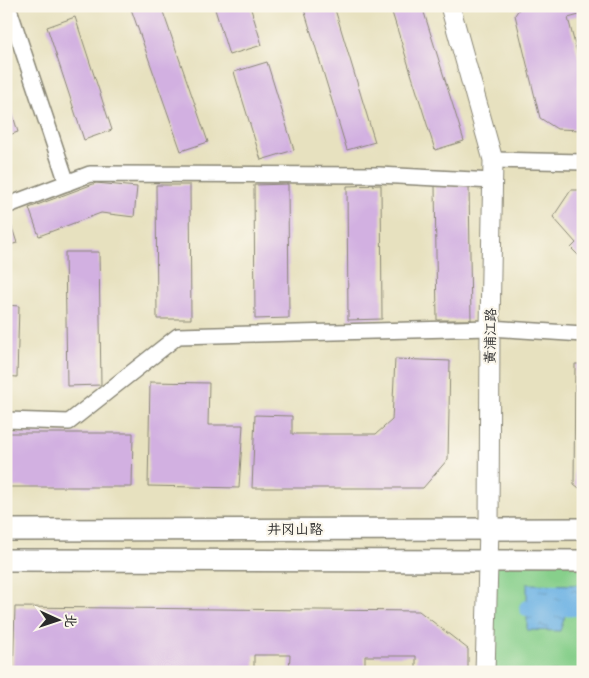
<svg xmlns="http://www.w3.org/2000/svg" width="589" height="678" font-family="Mali,'LXGW WenKai TC',sans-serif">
	<defs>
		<pattern id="water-ripples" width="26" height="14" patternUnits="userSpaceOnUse" patternTransform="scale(1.25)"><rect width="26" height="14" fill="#6eb3e4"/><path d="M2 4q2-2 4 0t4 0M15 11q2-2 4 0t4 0" fill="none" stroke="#5b92b9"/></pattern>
	</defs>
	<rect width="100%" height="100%" fill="#fbf7ec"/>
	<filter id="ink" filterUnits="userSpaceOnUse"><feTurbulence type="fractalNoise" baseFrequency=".02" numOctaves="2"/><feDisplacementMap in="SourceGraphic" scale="10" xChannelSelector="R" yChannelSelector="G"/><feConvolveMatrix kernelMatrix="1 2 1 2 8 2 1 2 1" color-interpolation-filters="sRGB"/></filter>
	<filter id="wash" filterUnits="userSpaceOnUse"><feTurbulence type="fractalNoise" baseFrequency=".0096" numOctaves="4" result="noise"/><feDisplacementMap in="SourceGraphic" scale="20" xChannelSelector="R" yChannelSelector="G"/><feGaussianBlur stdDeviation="1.12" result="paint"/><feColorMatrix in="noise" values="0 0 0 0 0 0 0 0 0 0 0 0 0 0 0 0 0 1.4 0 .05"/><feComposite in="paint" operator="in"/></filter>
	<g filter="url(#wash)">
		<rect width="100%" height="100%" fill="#e7e1bf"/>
		<polygon fill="#87cf8b" stroke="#597d5b" points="583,560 583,672 485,672 488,561"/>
		<polygon fill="url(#water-ripples)" stroke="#4c6f88" points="527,584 583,585 583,608 566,613 560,631 527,630"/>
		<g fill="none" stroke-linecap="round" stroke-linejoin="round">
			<polyline stroke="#6eb3e4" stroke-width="16" points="527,608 583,608"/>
		</g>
		<g id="blocks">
			<g fill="#d2b0e1">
				<polygon points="130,6 161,6 208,142 181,151"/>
				<polygon points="214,6 250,6 262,45 229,55"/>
				<polygon points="303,6 334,6 375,142 347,150"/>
				<polygon points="390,6 422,6 464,141 435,150"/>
				<polygon points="521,6 583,6 583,14 568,18 583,75 583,130 557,129 540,118 515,15"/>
				<polygon points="75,17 112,130 84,140 47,27"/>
				<polygon points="267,62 294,150 261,160 234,72"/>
				<polygon points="6,93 18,132 6,136"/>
				<polygon points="96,183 137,187 134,217 101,213 39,236 29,208"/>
				<polygon points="288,184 289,318 255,319 254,185"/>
				<polygon points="156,185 190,185 191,319 157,319"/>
				<polygon points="381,185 382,319 348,320 347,186"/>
				<polygon points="435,186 469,186 471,320 437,320"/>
				<polygon points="571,190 583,190 583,260 571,248 576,243 553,217"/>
				<polygon points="8,215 17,243 6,246 6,216"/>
				<polygon points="65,252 99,252 101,385 67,386"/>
				<polygon points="6,305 19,306 17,377 6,376"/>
				<polygon points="395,359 450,361 448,459 423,488 252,488 255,415 292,416 292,434 376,434 392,420"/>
				<polygon points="575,364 583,364 583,491 574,484"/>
				<polygon points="150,382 209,383 208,425 243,425 239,488 148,486"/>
				<polygon points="6,433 133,433 132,487 6,487"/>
				<polygon points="15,607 419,611 468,649 468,672 416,672 416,656 365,656 365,672 289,672 290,655 254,655 254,672 13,672"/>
			</g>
		</g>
	</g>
	<g filter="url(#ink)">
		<use href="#blocks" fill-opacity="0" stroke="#898675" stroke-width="1"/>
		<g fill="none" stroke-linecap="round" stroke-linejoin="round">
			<g stroke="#898675" stroke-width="18">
				<g id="minor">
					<polyline points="8,6 67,183"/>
					<polyline points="493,160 583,162"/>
					<polyline points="6,206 90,174 379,175 493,181"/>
					<polyline points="6,420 69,422 178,336 490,328 583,334"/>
				</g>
			</g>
			<g stroke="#898675" stroke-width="21">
				<polyline id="tertiary" points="450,6 493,160 490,328 489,528 485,672"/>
			</g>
			<g stroke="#898675" stroke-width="24">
				<g id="secondary">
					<polyline points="6,530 583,529"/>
					<polyline points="6,560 583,561"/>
				</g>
			</g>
			<use href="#minor" stroke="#fff" stroke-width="15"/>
			<use href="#tertiary" stroke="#fff" stroke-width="19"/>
			<use href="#secondary" stroke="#fff" stroke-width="21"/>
		</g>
	</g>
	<g text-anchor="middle" stroke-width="4.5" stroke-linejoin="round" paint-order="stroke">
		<g font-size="14" fill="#2b2b2b" stroke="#fbf7ec">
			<text transform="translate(490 336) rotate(-89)" y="5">黄浦江路</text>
			<text x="295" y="534">井冈山路</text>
		</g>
	</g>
	<rect width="589" height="678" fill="none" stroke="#fbf7ec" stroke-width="25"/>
	<g transform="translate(58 620) rotate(93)" stroke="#fbf7ec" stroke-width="4" paint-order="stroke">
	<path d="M0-4L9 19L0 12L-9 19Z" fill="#2b2b2b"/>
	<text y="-8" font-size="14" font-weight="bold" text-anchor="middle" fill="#2b2b2b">北</text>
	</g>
</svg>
